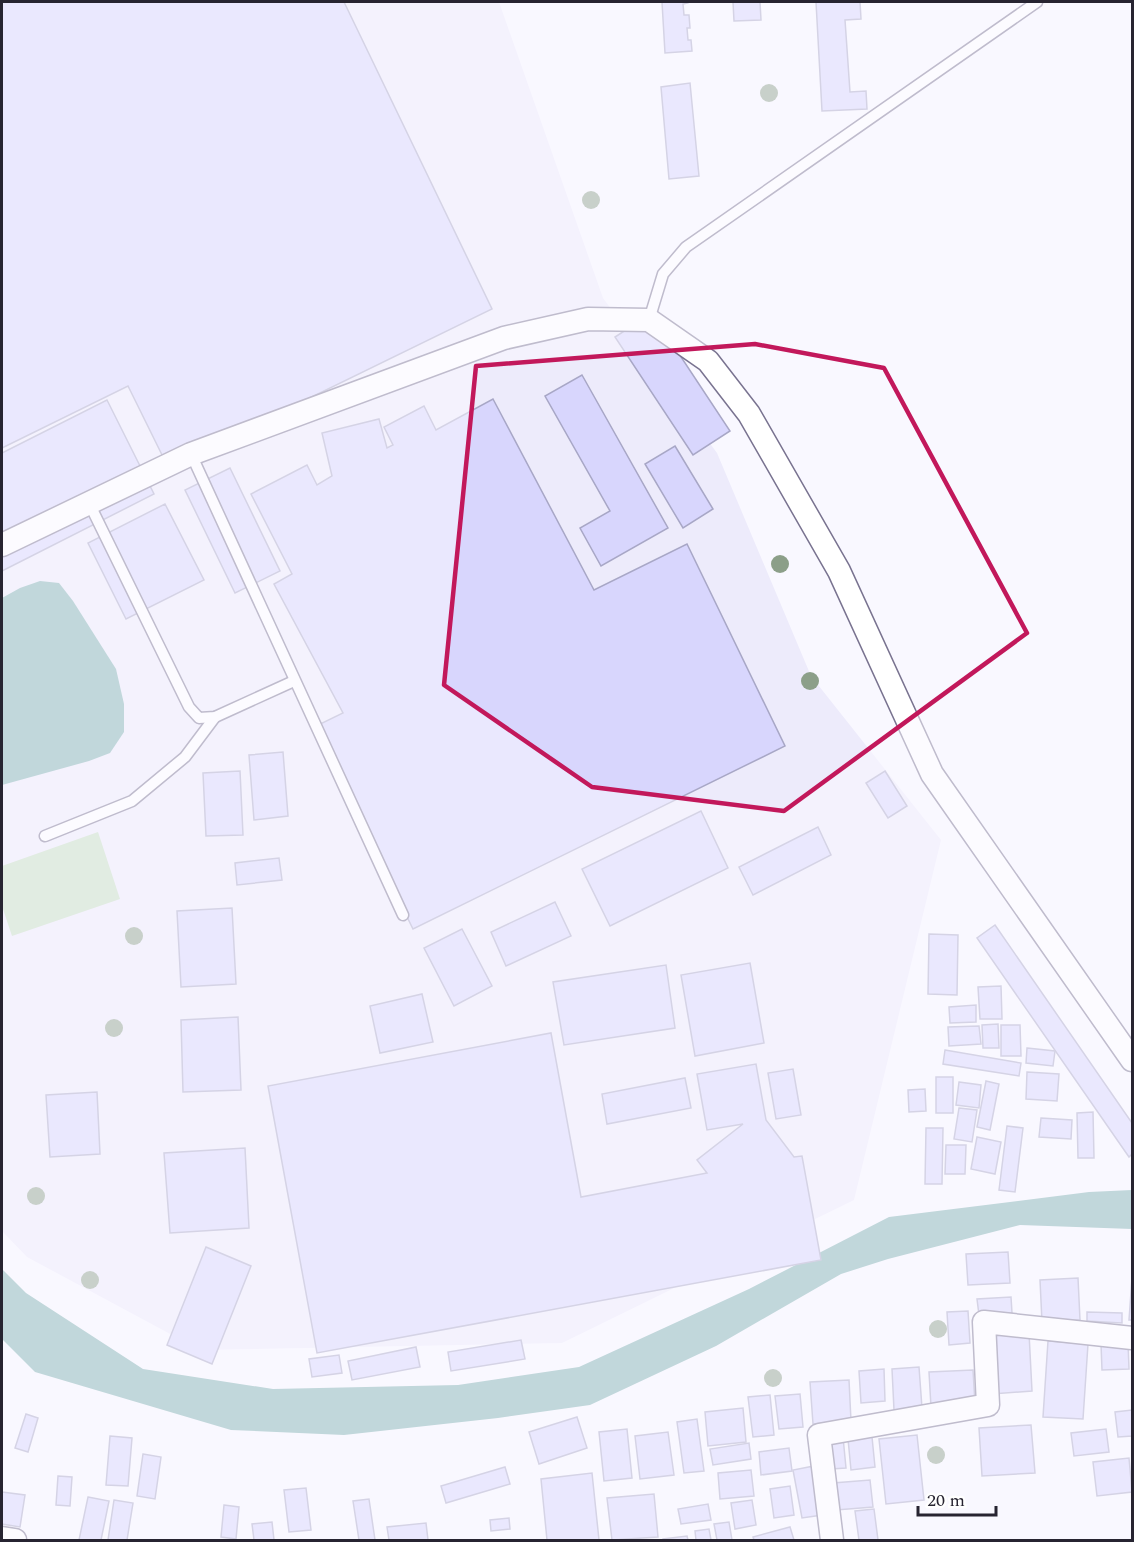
<svg xmlns="http://www.w3.org/2000/svg" width="1134" height="1542" font-family="Spectral,serif">
	<rect width="100%" height="100%" fill="#f9f8ff"/>
	<polygon fill="#edebfb" points="2,2 499,2 603,298 717,453 811,676 941,840 854,1200 562,1343 200,1350 27,1257 2,1231"/>
	<polygon fill="#c4ddbe" points="98,832 120,899 12,936 2,906 2,866"/>
	<g fill="#7cafaf">
		<polygon points="40,581 59,583 73,601 116,669 124,704 124,732 110,753 89,761 2,785 2,598 20,588"/>
		<polygon points="1132,1190 1132,1229 1020,1225 888,1259 841,1274 716,1346 590,1405 498,1418 344,1435 231,1430 35,1372 2,1339 2,1269 26,1293 143,1369 273,1389 458,1385 579,1367 749,1289 889,1217 1089,1192"/>
	</g>
	<g fill="#d8d6fd" stroke="#a8a7c6" stroke-width="1.5">
		<polygon points="2,2 344,2 492,309 168,467 128,386 2,448"/>
		<polygon points="662,2 688,2 688,3 683,4 684,15 689,15 690,28 687,28 688,40 691,40 692,51 665,53"/>
		<polygon points="733,2 760,2 761,20 734,21"/>
		<polygon points="816,2 860,2 861,19 845,20 850,92 866,91 867,109 822,111"/>
		<polygon points="690,83 699,176 669,179 661,87"/>
		<polygon points="652,313 730,431 693,455 615,337"/>
		<polygon points="582,375 668,528 601,566 580,528 610,511 545,396"/>
		<polygon points="493,399 594,590 687,544 785,746 413,929 314,727 343,713 274,584 292,574 251,494 307,465 317,485 332,476 322,433 379,419 387,448 393,445 384,427 424,406 436,430"/>
		<polygon points="107,400 154,494 2,571 2,453"/>
		<polygon points="675,446 713,509 683,528 645,464"/>
		<polygon points="230,468 280,571 235,593 185,490"/>
		<polygon points="165,504 204,580 126,619 88,543"/>
		<polygon points="283,752 288,816 254,820 249,755"/>
		<polygon points="240,771 243,835 206,836 203,773"/>
		<polygon points="885,771 907,806 888,818 866,783"/>
		<polygon points="701,811 728,868 610,926 582,869"/>
		<polygon points="818,827 831,855 753,895 739,867"/>
		<polygon points="279,858 282,880 237,885 235,863"/>
		<polygon points="555,902 571,936 506,966 491,932"/>
		<polygon points="232,908 236,984 181,987 177,911"/>
		<polygon points="995,925 1132,1123 1132,1154 1129,1157 977,938"/>
		<polygon points="462,929 492,986 454,1006 424,948"/>
		<polygon points="929,934 958,935 957,995 928,994"/>
		<polygon points="750,963 764,1043 695,1056 681,975"/>
		<polygon points="666,965 675,1028 564,1045 553,982"/>
		<polygon points="1001,986 1002,1019 980,1019 978,987"/>
		<polygon points="422,994 433,1042 380,1053 370,1006"/>
		<polygon points="976,1005 976,1022 950,1023 949,1007"/>
		<polygon points="238,1017 241,1090 183,1092 181,1020"/>
		<polygon points="998,1024 999,1048 983,1048 982,1025"/>
		<polygon points="1001,1025 1020,1025 1021,1056 1001,1056"/>
		<polygon points="979,1026 981,1044 949,1046 948,1027"/>
		<polygon points="551,1033 581,1197 707,1173 697,1160 743,1124 707,1130 697,1074 756,1064 766,1120 794,1157 802,1156 821,1260 317,1353 268,1086"/>
		<polygon points="1027,1048 1055,1051 1053,1066 1026,1063"/>
		<polygon points="945,1050 1021,1063 1019,1076 943,1064"/>
		<polygon points="793,1069 801,1115 776,1119 768,1073"/>
		<polygon points="1027,1072 1059,1074 1057,1101 1026,1099"/>
		<rect x="936" y="1077" width="17" height="36"/>
		<polygon points="685,1078 691,1108 607,1124 602,1094"/>
		<polygon points="986,1081 999,1084 990,1130 977,1127"/>
		<polygon points="959,1082 981,1085 979,1108 956,1105"/>
		<polygon points="925,1089 926,1111 909,1112 908,1090"/>
		<polygon points="97,1092 100,1154 50,1157 46,1095"/>
		<polygon points="959,1108 977,1110 972,1142 954,1139"/>
		<polygon points="1093,1112 1094,1158 1078,1158 1077,1113"/>
		<polygon points="1041,1118 1072,1120 1071,1139 1039,1137"/>
		<polygon points="1007,1126 1023,1128 1015,1192 999,1190"/>
		<polygon points="926,1128 943,1128 942,1184 925,1184"/>
		<polygon points="977,1137 1001,1142 995,1174 971,1169"/>
		<polygon points="946,1145 966,1145 965,1174 945,1174"/>
		<polygon points="245,1148 249,1228 170,1233 164,1153"/>
		<polygon points="206,1247 251,1266 212,1364 167,1345"/>
		<polygon points="1008,1252 1010,1283 968,1285 966,1254"/>
		<polygon points="1078,1278 1080,1320 1042,1322 1040,1280"/>
		<polygon points="1132,1278 1132,1320 1129,1320"/>
		<polygon points="1011,1297 1012,1313 979,1315 977,1299"/>
		<polygon points="968,1311 970,1343 949,1345 947,1312"/>
		<polygon points="1087,1312 1122,1313 1122,1323 1087,1321"/>
		<polygon points="1029,1333 1032,1391 992,1394 988,1335"/>
		<polygon points="521,1340 525,1359 451,1371 448,1352"/>
		<polygon points="1048,1341 1088,1344 1083,1419 1043,1417"/>
		<polygon points="1128,1343 1129,1369 1102,1370 1101,1344"/>
		<polygon points="416,1347 420,1367 352,1380 348,1361"/>
		<polygon points="339,1355 342,1373 312,1377 309,1359"/>
		<polygon points="919,1367 922,1408 894,1410 892,1369"/>
		<polygon points="884,1369 885,1401 861,1403 859,1371"/>
		<polygon points="973,1370 975,1404 931,1407 929,1372"/>
		<polygon points="849,1380 851,1421 813,1424 810,1382"/>
		<polygon points="800,1394 803,1427 779,1429 775,1396"/>
		<polygon points="770,1395 774,1435 753,1437 748,1397"/>
		<polygon points="743,1408 746,1442 708,1446 705,1412"/>
		<polygon points="1132,1410 1132,1436 1118,1437 1115,1412"/>
		<polygon points="26,1414 38,1418 28,1452 15,1448"/>
		<polygon points="577,1417 587,1448 539,1464 529,1432"/>
		<polygon points="697,1419 704,1471 684,1473 677,1422"/>
		<polygon points="1031,1425 1035,1473 982,1476 979,1428"/>
		<polygon points="627,1429 632,1478 604,1481 599,1432"/>
		<polygon points="1106,1429 1109,1452 1074,1456 1071,1433"/>
		<polygon points="668,1432 674,1475 640,1479 635,1436"/>
		<polygon points="917,1435 924,1500 886,1504 879,1439"/>
		<polygon points="110,1436 132,1438 128,1486 106,1485"/>
		<polygon points="843,1437 846,1468 831,1469 828,1439"/>
		<polygon points="872,1437 875,1467 851,1470 848,1439"/>
		<polygon points="749,1443 751,1459 713,1465 710,1449"/>
		<polygon points="789,1448 792,1471 761,1475 759,1452"/>
		<polygon points="143,1454 161,1457 155,1499 137,1496"/>
		<polygon points="1129,1458 1132,1492 1097,1496 1093,1462"/>
		<polygon points="814,1466 822,1515 802,1518 793,1470"/>
		<polygon points="505,1467 510,1484 446,1503 441,1486"/>
		<polygon points="751,1470 754,1496 720,1499 718,1473"/>
		<polygon points="592,1473 599,1540 547,1540 541,1479"/>
		<polygon points="58,1476 72,1477 70,1506 56,1505"/>
		<polygon points="870,1480 873,1507 836,1510 833,1483"/>
		<polygon points="790,1486 794,1515 774,1518 770,1489"/>
		<polygon points="306,1488 311,1530 289,1532 284,1490"/>
		<polygon points="2,1492 25,1495 20,1527 2,1524"/>
		<polygon points="654,1494 658,1537 612,1540 607,1498"/>
		<polygon points="88,1497 109,1501 101,1540 79,1540"/>
		<polygon points="369,1499 375,1540 359,1540 353,1501"/>
		<polygon points="114,1500 133,1503 127,1540 108,1540"/>
		<polygon points="752,1500 756,1525 735,1529 731,1503"/>
		<polygon points="708,1504 711,1520 681,1524 678,1509"/>
		<polygon points="224,1505 239,1507 236,1539 221,1537"/>
		<polygon points="874,1509 878,1540 859,1540 855,1511"/>
		<polygon points="509,1518 510,1529 491,1531 490,1520"/>
		<polygon points="272,1522 274,1540 254,1540 252,1524"/>
		<polygon points="729,1522 732,1540 717,1540 714,1524"/>
		<polygon points="426,1523 428,1540 389,1540 387,1527"/>
		<polygon points="790,1527 794,1540 754,1540 753,1537"/>
		<polygon points="709,1529 711,1540 696,1540 695,1531"/>
		<polygon points="687,1536 688,1540 663,1540 663,1539"/>
	</g>
	<g fill="none" stroke-linecap="round" stroke-linejoin="round">
		<g stroke="#797390" stroke-width="13">
			<g id="service">
				<polyline points="649,320 663,274 686,247 1037,2"/>
				<polyline points="191,454 403,915"/>
				<polyline points="89,503 189,707 199,718 215,717 294,681"/>
				<polyline points="45,836 132,801 185,757 215,717"/>
			</g>
		</g>
		<g stroke="#797390" stroke-width="25">
			<g id="minor">
				<polyline points="2,545 191,454 504,338 588,319 649,320 708,361 749,414 839,571 932,774 1132,1060"/>
				<polyline points="2,1538 15,1540"/>
				<polyline points="832,1540 819,1435 988,1405 984,1322 1132,1338"/>
			</g>
		</g>
		<use href="#service" stroke="#fff" stroke-width="10"/>
		<use href="#minor" stroke="#fff" stroke-width="22"/>
	</g>
	<g fill="#8c9f89">
		<circle cx="769" cy="93" r="9"/>
		<circle cx="591" cy="200" r="9"/>
		<circle cx="780" cy="564" r="9"/>
		<circle cx="810" cy="681" r="9"/>
		<circle cx="134" cy="936" r="9"/>
		<circle cx="114" cy="1028" r="9"/>
		<circle cx="36" cy="1196" r="9"/>
		<circle cx="90" cy="1280" r="9"/>
		<circle cx="938" cy="1329" r="9"/>
		<circle cx="773" cy="1378" r="9"/>
		<circle cx="936" cy="1455" r="9"/>
	</g>
	<path d="M0 0H1134V1542H0ZM755 344 884 368 1027 633 784 811 592 787 444 685 476 366Z" fill="#f9f8ff" fill-opacity=".55" fill-rule="evenodd"/>
	<path fill="none" stroke="#c2185b" stroke-width="4.5" stroke-linejoin="round" d="M755 344 884 368 1027 633 784 811 592 787 444 685 476 366Z"/>
	<rect width="1134" height="1542" fill="none" stroke="#272431" stroke-width="6"/>
	<path d="M918 1506v9h78v-9" fill="none" stroke="#272431" stroke-width="3"/>
	<text x="927" y="1506" font-size="18" fill="#272431" stroke="#ffffff" stroke-width="4.5" paint-order="stroke">20 m</text>
</svg>
